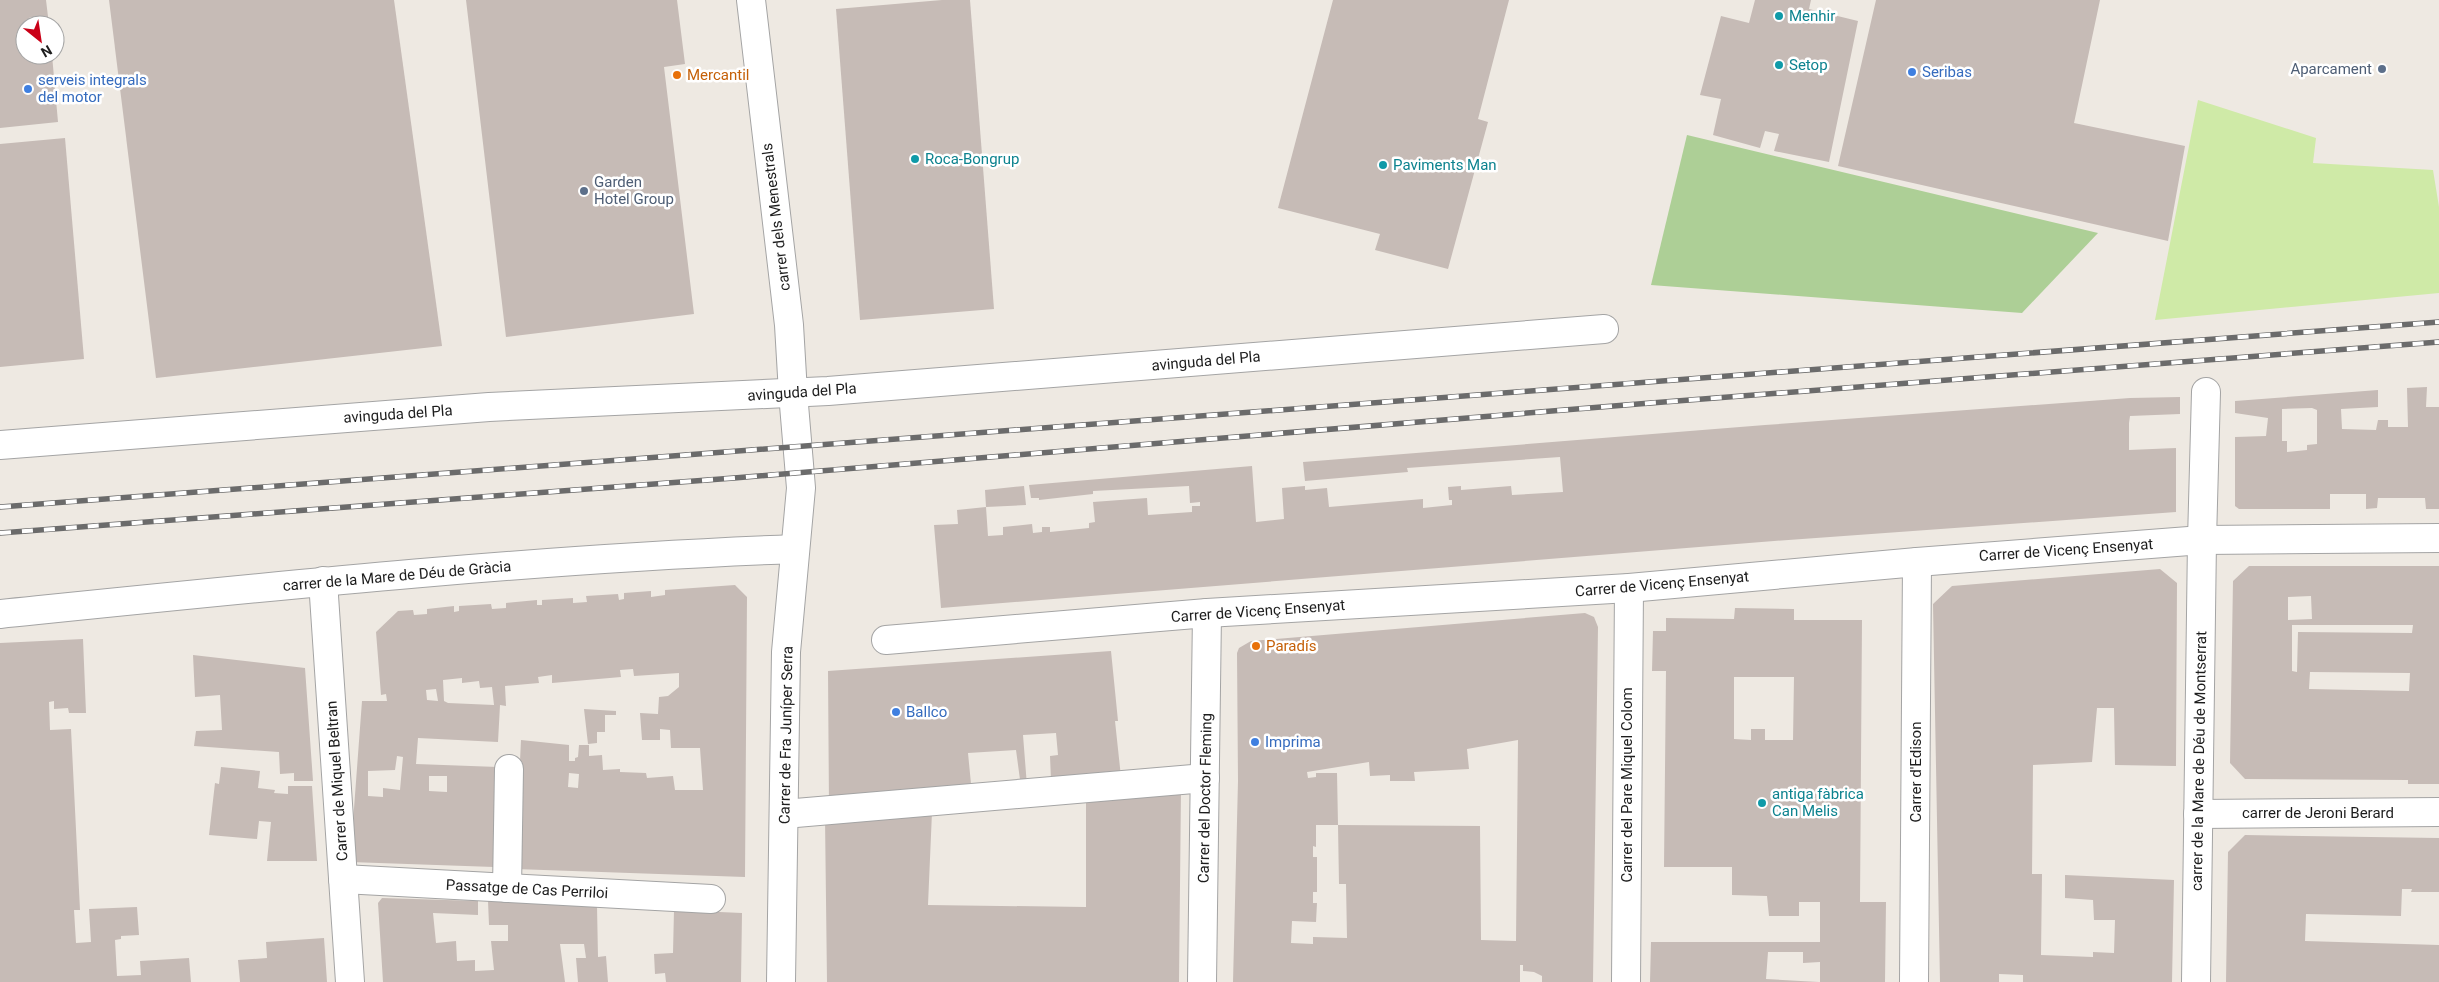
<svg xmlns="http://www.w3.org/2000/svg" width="2439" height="982" font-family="Roboto,sans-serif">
	<rect width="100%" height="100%" fill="#eee9e2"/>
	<polygon fill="#cfeaa7" points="2198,100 2316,138 2313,163 2433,170 2439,207 2439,293 2155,320"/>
	<polygon fill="#adcf96" points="1687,135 2098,233 2022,313 1651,285"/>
	<g fill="#c6bbb6" fill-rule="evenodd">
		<polygon points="0,0 46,0 49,25 25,25 25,55 52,55 58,122 0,128"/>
		<polygon points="109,0 394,0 442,346 156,378"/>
		<polygon points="466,0 677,0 685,64 664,67 694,314 506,337"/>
		<polygon points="942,0 970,0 994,309 860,320 836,9"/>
		<polygon points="1333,0 1509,0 1478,119 1488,122 1448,269 1375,250 1380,234 1278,208"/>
		<polygon points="1755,0 1811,0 1809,9 1858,21 1829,162 1774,151 1779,134 1765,131 1760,148 1713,135 1721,99 1700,95 1721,16 1749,23"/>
		<polygon points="1876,0 2100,0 2074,123 2185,146 2168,241 1838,166"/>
		<polygon points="65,138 84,359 0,367 0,144"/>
		<path d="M2427 387 2426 407H2439V509H2426L2425 498H2378L2377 508 2366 509V494H2330V509H2239L2235 506V437L2266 436 2268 418 2235 413V401L2378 390V407L2341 409 2342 429 2376 430 2378 420H2388V427H2408L2407 388ZM2312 408 2317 410V444L2307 445V450L2287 452V441H2282V409Z"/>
		<polygon points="2180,397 2180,414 2130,416 2129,423 2129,450 2176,448 2176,512 1774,541 941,608 934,525 958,524 957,510 986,507 985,490 1024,486 1026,505 986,507 988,536 1003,535 1003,527 1032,524 1033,533 1042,532 1042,527 1050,527 1050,532 1089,528 1089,523 1095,522 1093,502 1147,498 1148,515 1192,512 1192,506 1200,506 1200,502 1190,503 1189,486 1093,491 1093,494 1039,500 1039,498 1031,498 1029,485 1252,466 1256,522 1284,519 1282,488 1305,486 1305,490 1327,488 1329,507 1423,499 1423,508 1452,505 1452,500 1449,500 1448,487 1461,486 1461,490 1511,486 1512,495 1563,492 1560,457 1407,468 1408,472 1305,481 1303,462 1765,425 2130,398"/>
		<path d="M2249 566H2439V784H2408V780L2245 779 2230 763 2233 581ZM2311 596 2312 619 2288 620V597ZM2292 625H2413L2412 633 2298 632 2297 672 2292 671ZM2310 672 2410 673 2409 691 2309 689Z"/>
		<polygon points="2160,569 2177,583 2176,766 2115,765 2114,708 2097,708 2092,762 2033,765 2032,874 2042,874 2041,955 2093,957 2093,952 2114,953 2115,920 2094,920 2093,900 2065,898 2065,875 2174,880 2172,982 2023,982 2023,975 1999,974 1999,982 1940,982 1933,604 1952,586"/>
		<path d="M735 585 747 597 745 877 515 869 521 740 569 745V761H575V758L578 757 579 745H589V756L602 755 603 770 620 769V772L646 773 647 778 673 776 675 790H703L700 748H671L670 730 660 729V740H642L640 713 658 714 659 697 668 696 679 687V673L634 676 633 669 620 670 621 677 552 683V675L538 677 539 683 505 686 506 706 500 705 498 742 418 738 416 764 498 767 494 867 350 862 362 701H387L386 694 381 695 376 632 398 611 413 610 414 615 427 614V609L454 606V612L459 611V606L491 604 492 609 506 608V603L537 600V605H542V600L573 598V603L587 602 586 596 618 594 619 600 624 599V593L651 591V597L665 595V590ZM462 678V683L479 681 480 688 492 687 494 705 448 703 444 701 443 680ZM436 689 438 701 427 700 426 690ZM397 756 403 757 400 790 383 788V797L368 796V771L395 770ZM569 773 579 774 578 788 568 787ZM429 776H447V792L429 791Z"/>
		<path d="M1735 608 1794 609V620H1862L1860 902H1886L1885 982H1820V962L1803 963V952H1768L1766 979 1819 982H1650L1651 942H1820V902H1799V916H1769L1767 896 1732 895V867H1664L1666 671H1652L1653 631H1666V618L1734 619ZM1734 677H1794L1793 740H1765V729H1751V740L1734 739Z"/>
		<path d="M1585 613 1594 617 1598 627 1593 982H1542V976L1534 972 1523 971V965H1520V982H1233L1238 781 1237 653 1239 648 1251 641ZM1518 740 1516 941 1481 940 1480 826 1338 825 1339 884H1346L1347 938 1313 937V944L1291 943 1292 921 1316 922 1317 903H1313V892H1317V857H1313V846L1316 847V825H1338L1337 773H1316V777L1308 778 1307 772 1369 762 1370 776 1390 775V781H1415L1414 772 1469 769 1467 749Z"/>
		<polygon points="83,639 86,713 69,713 68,708 54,709 54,701 49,702 50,730 71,729 80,910 74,910 76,943 91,942 89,909 137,907 139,935 121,936 121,939 115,940 117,976 141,975 140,961 189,958 191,982 0,982 0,643"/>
		<polygon points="1111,651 1118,721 1115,721 1121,777 1051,780 1050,756 1058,755 1056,733 1023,735 1027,786 1021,787 1016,750 968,753 972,794 829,807 828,671"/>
		<polygon points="193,655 305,668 313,781 294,781 294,773 280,774 279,752 194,746 196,731 222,730 220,695 195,697"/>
		<polygon points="584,709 616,711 616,715 605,715 605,732 597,732 597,743 588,744"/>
		<polygon points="221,767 260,771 258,788 275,790 274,793 288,794 288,786 312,786 317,861 267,861 271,822 259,821 257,839 209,835 215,783 219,784"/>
		<polygon points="1181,788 1179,982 827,982 825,818 932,812 928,905 1086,907 1086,797"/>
		<polygon points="2245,835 2439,838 2439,892 2411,892 2412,889 2402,889 2401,916 2306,914 2305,941 2439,945 2439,982 2226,982 2228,852"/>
		<polygon points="382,898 478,901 478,915 433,913 436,943 456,941 457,961 475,960 475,971 494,970 491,941 508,941 508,925 489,925 488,901 597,906 598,957 606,956 608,982 578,982 576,958 586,958 584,944 560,944 565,982 383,982 378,903"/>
		<polygon points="674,910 742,913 741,982 666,982 665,973 655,974 654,954 673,953"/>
		<polygon points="324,938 327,982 240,982 238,960 267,958 266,942"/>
	</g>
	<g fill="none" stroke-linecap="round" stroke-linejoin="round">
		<g stroke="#a4a4a4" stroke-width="30">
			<g id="minor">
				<polyline points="751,0 789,325 793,393 801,488 786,652 781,982"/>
				<polyline points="0,445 489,407 828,391 1604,329"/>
				<polyline points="323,581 350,982"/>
				<path d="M0 614C264 587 529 559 795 549"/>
				<polyline points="886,640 1207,613 1629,588 1917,562 2202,540 2439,538"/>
				<polyline points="784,814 1205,778"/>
				<polyline points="2198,814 2439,812"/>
				<polyline points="343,879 711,899"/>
				<polyline points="507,888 509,769"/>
				<polyline points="1202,982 1207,613"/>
				<polyline points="1626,982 1629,588"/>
				<polyline points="1914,982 1917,562"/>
				<polyline points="2196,982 2202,540 2206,392"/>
			</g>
		</g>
		<use href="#minor" stroke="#fff" stroke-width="28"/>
		<g stroke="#6b6b6b" stroke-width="5.5">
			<g id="rail">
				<polyline points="0,507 2439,322"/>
				<polyline points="0,533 734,478 1638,404 2439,342"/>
			</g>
		</g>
		<use href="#rail" stroke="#fff" stroke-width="4" stroke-dasharray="11" stroke-linecap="butt"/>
	</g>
	<g fill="#0f9aa8" stroke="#fff" stroke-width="2">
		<circle cx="1779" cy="16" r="5"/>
		<circle cx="1779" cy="65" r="5"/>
		<circle cx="915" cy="159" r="5"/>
		<circle cx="1383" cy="165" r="5"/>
		<circle cx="1762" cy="803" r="5"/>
	</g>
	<g fill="#5c6f8a" stroke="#fff" stroke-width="2">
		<circle cx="2382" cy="69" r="5"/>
		<circle cx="584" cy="191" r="5"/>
	</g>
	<g fill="#3f7fe0" stroke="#fff" stroke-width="2">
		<circle cx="1912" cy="72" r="5"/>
		<circle cx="28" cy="89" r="5"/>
		<circle cx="896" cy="712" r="5"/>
		<circle cx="1255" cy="742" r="5"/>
	</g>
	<g fill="#e8710a" stroke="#fff" stroke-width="2">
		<circle cx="677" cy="75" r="5"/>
		<circle cx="1256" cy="646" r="5"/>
	</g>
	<g text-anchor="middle" stroke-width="5" stroke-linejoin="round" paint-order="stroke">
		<g font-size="15" fill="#0d838f" stroke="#fff" text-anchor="start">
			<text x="1789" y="21">Menhir</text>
			<text x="1789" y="70">Setop</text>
			<text x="925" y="164">Roca-Bongrup</text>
			<text x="1393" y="170">Paviments Man</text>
			<text x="1772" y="799">antiga fàbrica<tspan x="1772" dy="17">Can Melis</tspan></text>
		</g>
		<g font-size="15" fill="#4e5e75" stroke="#fff" text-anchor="end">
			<text x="2372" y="74">Aparcament</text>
			<text x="594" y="187" text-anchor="start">Garden<tspan x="594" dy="17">Hotel Group</tspan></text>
		</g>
		<g font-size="15" fill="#366cbe" stroke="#fff" text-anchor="start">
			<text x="1922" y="77">Seribas</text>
			<text x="38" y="85">serveis integrals<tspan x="38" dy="17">del motor</tspan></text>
			<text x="906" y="717">Ballco</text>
			<text x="1265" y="747">Imprima</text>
		</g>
		<g font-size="15" fill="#c56008" stroke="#fff" text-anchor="start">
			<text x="687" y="80">Mercantil</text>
			<text x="1266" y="651">Paradís</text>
		</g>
		<g font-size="15" fill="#1d1d1d" stroke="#fff">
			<text transform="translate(776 217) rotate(-97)" y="5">carrer dels Menestrals</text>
			<text transform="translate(1206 361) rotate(-5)" y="5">avinguda del Pla</text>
			<text transform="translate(802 392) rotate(-4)" y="5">avinguda del Pla</text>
			<text transform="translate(398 414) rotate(-4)" y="5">avinguda del Pla</text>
			<text transform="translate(2066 550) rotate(-4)" y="5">Carrer de Vicenç Ensenyat</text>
			<text transform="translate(397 576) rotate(-5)" y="5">carrer de la Mare de Déu de Gràcia</text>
			<text transform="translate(1662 584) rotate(-5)" y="5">Carrer de Vicenç Ensenyat</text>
			<text transform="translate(1258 611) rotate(-4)" y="5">Carrer de Vicenç Ensenyat</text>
			<text transform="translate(786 735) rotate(-89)" y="5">Carrer de Fra Juníper Serra</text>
			<text transform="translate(2199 761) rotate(-89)" y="5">carrer de la Mare de Déu de Montserrat</text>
			<text transform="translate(1916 772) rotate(-90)" y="5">Carrer d'Edison</text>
			<text transform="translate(337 781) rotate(-94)" y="5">Carrer de Miquel Beltran</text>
			<text transform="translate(1627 785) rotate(-90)" y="5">Carrer del Pare Miquel Colom</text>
			<text transform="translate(1205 798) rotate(-89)" y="5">Carrer del Doctor Fleming</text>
			<text x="2318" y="818">carrer de Jeroni Berard</text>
			<text transform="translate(527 889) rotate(3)" y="5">Passatge de Cas Perriloi</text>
		</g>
	</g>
	<g transform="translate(40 40) rotate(150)"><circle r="24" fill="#ffffff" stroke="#a5a5a5"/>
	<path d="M0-4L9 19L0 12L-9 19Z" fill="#ca0017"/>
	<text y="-8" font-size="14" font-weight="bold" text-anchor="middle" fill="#1d1d1d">N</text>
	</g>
</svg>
